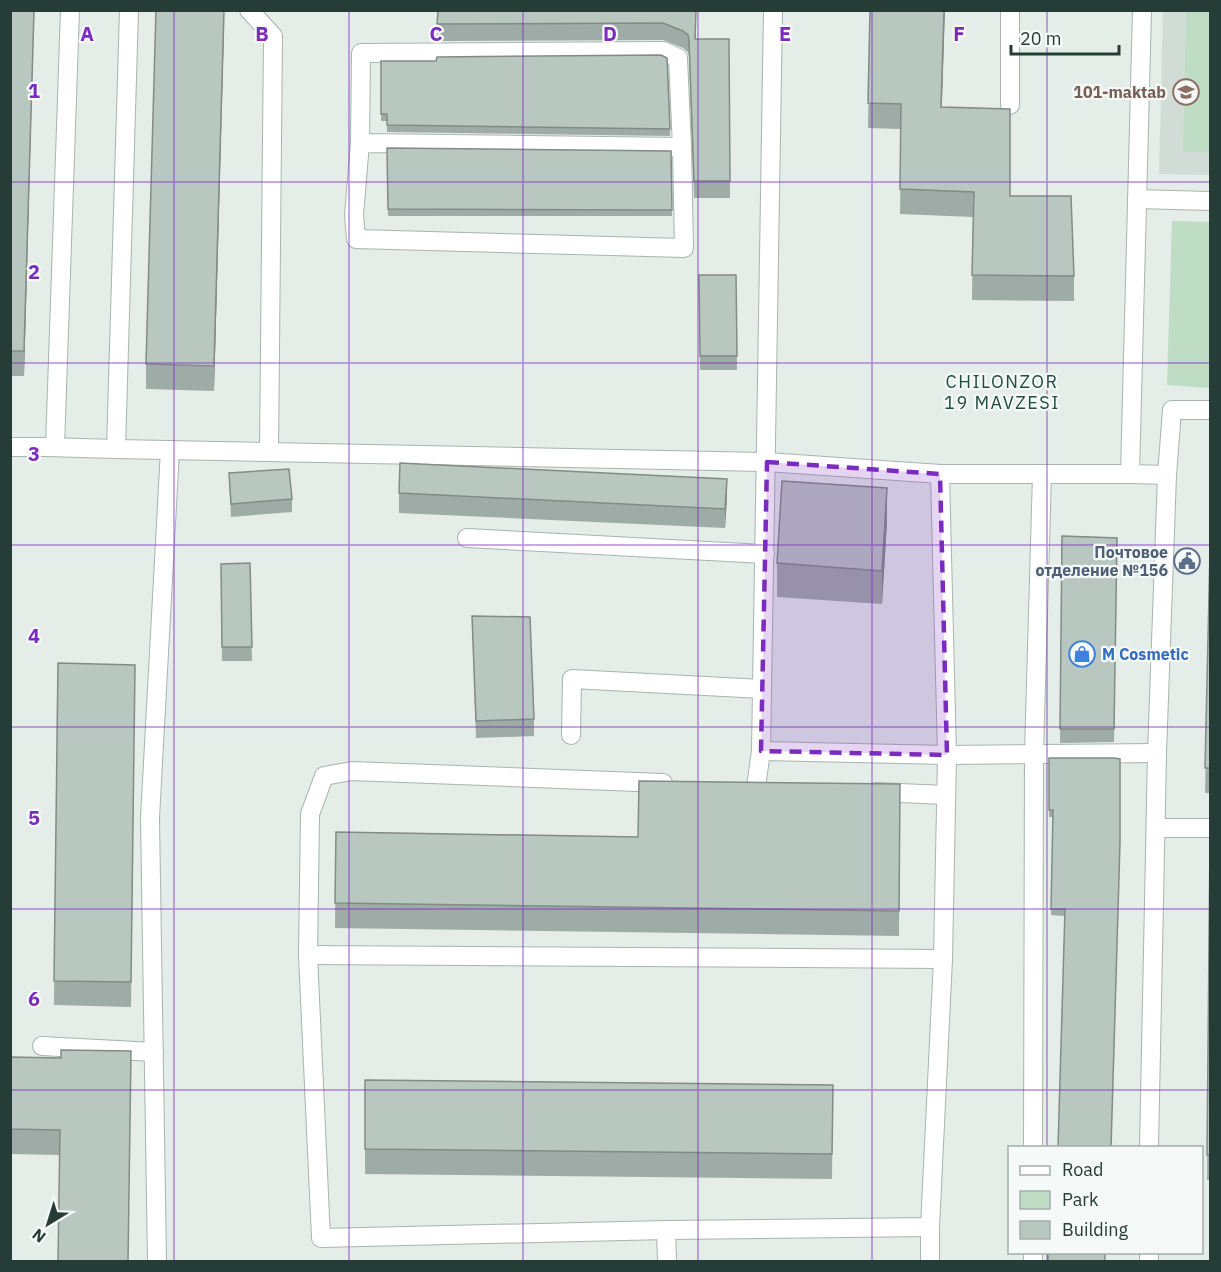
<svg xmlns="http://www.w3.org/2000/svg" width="1221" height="1272" font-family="'IBM Plex Sans',sans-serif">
	<rect width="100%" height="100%" fill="#e4ede8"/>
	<polygon fill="#d2dcd7" points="1163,11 1210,11 1210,175 1159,174"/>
	<g fill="#bfdcc5">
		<polygon points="1186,11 1210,11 1210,152 1183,152"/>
		<polygon points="1172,221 1210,222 1210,388 1167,385"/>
	</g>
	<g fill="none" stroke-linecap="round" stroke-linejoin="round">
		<g stroke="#a7b5af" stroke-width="20">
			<g id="lane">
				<polyline points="249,10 273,36 269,452"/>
				<polyline points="1010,105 1010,10"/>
				<polyline points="360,143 361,53 663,51 678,58 682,147 684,248 356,239 354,215 360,143 682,147"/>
				<polyline points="1137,199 1210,201"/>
				<polyline points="55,447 70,10"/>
				<polyline points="116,449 129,10"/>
				<polyline points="940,474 1130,474 1167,475 1172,410 1210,410"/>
				<polyline points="1130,474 1142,10"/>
				<polyline points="467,538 765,554"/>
				<polyline points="571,735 572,679 762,689"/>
				<polyline points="947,755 1157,753"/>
				<polyline points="663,783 352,771 324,776 310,814 308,955 321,1238 666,1230 930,1227"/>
				<polyline points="756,787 761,751"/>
				<polyline points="876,792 946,795"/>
				<polyline points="1156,828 1210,828"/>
				<polyline points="308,955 943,959"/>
				<polyline points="42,1046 154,1052"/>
				<polyline points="1033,1148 1034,753 1042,474"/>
				<polyline points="1149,1148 1157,753 1167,475"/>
				<polyline points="666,1230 667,1262"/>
				<polyline points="1149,1252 1149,1262"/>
				<polyline points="157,1262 150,818 170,450"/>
				<polyline points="1033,1262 1033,1252"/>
			</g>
		</g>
		<g stroke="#a7b5af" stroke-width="20">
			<g id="street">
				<polyline points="773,10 761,751 947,755"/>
				<polyline points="10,447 46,447 116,449 767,462 940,474 947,755 943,959 930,1227 930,1262"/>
			</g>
		</g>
		<use href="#lane" stroke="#fff" stroke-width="18"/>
		<use href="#street" stroke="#fff" stroke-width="18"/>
	</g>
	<g fill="#9faba6">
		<polygon points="10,10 34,10 24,376 10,376"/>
		<polygon points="438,10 696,10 696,39 729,39 730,198 694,198 689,57 688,52 683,48 663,40 437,41"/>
		<polygon points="870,10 942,107 1074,276 1074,301 972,300 973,217 900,214 901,129 868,128"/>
		<polygon points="224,25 214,391 146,389 146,364"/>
		<polygon points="381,61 670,129 670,136 387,132 387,121 381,121"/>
		<polygon points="387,148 671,151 672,216 388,216"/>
		<polygon points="699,275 736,275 737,370 700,370"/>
		<polygon points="229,473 292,499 292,512 231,517"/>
		<polygon points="399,493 727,498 725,528 399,513"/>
		<polygon points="887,522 882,604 777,597 777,563"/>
		<polygon points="1062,536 1117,538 1114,742 1060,743"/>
		<polygon points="1210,551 1210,793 1205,793"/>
		<polygon points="250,563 252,661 222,661 221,564"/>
		<polygon points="472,616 534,719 534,736 476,738"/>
		<polygon points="58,663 135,665 131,1007 54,1005"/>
		<polygon points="1049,758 1114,758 1064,916 1051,915 1053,817 1049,817"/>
		<polygon points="900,784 899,936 335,928 336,832 638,837"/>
		<polygon points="1210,838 1210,1180 1207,1180"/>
		<polygon points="10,1057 61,1058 60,1155 10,1154"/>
		<polygon points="365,1080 833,1085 832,1179 365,1174"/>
	</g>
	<g fill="#828b87">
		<polygon points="34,10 34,13 24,376 24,351"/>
		<polygon points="224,10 224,25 214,391 214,366"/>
		<polygon points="944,10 945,10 941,132 941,107"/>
		<polygon points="727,479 727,498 725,528 725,509"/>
		<polygon points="887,488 887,522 882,604 882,571"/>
	</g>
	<g fill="#b9c7c1" stroke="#828b87" stroke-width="1.5">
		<polygon points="10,10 34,10 24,351 10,351"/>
		<polygon points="156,10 224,10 214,366 146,364"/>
		<polygon points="438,10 696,10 695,39 729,39 730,181 694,181 689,40 688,35 683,31 663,23 437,24"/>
		<polygon points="870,10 944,10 941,107 1010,109 1010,196 1071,196 1074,276 972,275 974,192 900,189 901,104 868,103"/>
		<polygon points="661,55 667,58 670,129 387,125 387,114 381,114 381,61 436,61 437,57"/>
		<polygon points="387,148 671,151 672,210 388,209"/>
		<polygon points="699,275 736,275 737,356 700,356"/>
		<polygon points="400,463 727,479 725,509 399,493"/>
		<polygon points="289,469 292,499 231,504 229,473"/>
		<polygon points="782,481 887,488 882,571 777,563"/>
		<polygon points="1062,536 1117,538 1114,729 1060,729"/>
		<polygon points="1210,551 1210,768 1205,768"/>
		<polygon points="250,563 252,647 222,647 221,564"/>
		<polygon points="472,616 530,617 534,719 476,721"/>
		<polygon points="58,663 135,665 131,982 54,981"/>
		<polygon points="1049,758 1114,758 1120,759 1120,842 1111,1148 1058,1148 1065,909 1051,909 1053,810 1049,810"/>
		<polygon points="639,781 900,784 899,911 335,903 336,832 638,837"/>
		<polygon points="1210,838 1210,1155 1207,1155"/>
		<polygon points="61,1050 131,1051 128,1262 58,1262 60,1130 10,1129 10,1057 61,1058"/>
		<polygon points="365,1080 833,1085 832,1154 365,1149"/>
		<rect x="1048" y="1252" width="57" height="10"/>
	</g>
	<path fill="#7b2cbf" fill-opacity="0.2" stroke="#7b2cbf" stroke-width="4.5" stroke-dasharray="12 8" stroke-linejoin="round" d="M767 462 940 474 947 755 761 751Z"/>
	<path fill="none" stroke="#7b2cbf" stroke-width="1.5" stroke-opacity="0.55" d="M174 10V1262M349 10V1262M523 10V1262M698 10V1262M872 10V1262M1047 10V1148M10 182H1210M10 363H1210M10 545H1210M10 727H1210M10 909H1210M10 1090H1210M1047 1252V1262"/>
	<defs>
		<g id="school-ring" transform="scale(1.35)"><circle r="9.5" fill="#f5f9f7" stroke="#8d6e63" stroke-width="1.5"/><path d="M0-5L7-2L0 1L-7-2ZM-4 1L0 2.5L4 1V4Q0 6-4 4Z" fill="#8d6e63"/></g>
		<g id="civic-ring" transform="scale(1.35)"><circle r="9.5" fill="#f5f9f7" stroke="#5c6f8a" stroke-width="1.5"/><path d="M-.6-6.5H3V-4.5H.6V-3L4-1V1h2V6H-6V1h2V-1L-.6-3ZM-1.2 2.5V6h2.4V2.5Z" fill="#5c6f8a"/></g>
		<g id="shop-ring" transform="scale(1.35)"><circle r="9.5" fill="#f5f9f7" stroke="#3f7fe0" stroke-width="1.5"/><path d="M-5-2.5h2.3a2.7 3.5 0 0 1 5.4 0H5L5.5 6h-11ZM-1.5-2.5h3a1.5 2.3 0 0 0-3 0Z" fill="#3f7fe0"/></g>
	</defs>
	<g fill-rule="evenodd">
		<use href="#school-ring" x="1186" y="92"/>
		<use href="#civic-ring" x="1187" y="561"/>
		<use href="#shop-ring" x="1082" y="654"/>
	</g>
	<g text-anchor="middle" stroke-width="4.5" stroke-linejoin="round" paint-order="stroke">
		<g font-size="16" font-weight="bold" fill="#785e54" stroke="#f5f9f7" text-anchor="end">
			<text x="1166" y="98">101-maktab</text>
		</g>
		<g font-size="16" font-weight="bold" fill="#4e5e75" stroke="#f5f9f7" text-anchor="end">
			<text x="1168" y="558">Почтовое<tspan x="1168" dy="18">отделение №156</tspan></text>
		</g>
		<g font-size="16" font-weight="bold" fill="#366cbe" stroke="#f5f9f7" text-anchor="start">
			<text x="1102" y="660">M Cosmetic</text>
		</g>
		<g font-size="18" letter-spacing="1.5" fill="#224e42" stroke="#f5f9f7">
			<text x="1002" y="388">CHILONZOR<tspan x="1002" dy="21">19 MAVZESI</tspan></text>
		</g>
	</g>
	<g font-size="20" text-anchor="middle" font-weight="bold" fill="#7b2cbf" stroke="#f5f9f7" stroke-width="4.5" stroke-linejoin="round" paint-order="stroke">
		<text x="87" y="41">A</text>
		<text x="262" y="41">B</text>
		<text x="436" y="41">C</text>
		<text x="610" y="41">D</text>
		<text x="785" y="41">E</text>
		<text x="959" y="41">F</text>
		<text x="34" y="98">1</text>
		<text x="34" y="279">2</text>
		<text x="34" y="461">3</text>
		<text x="34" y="643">4</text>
		<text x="34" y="825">5</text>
		<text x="34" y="1006">6</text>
	</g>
	<rect width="1221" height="1272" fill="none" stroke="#253d36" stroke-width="24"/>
	<rect x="1008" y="1146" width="195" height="108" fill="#f5f9f7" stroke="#a2aeaa" stroke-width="1.5"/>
	<rect x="1020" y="1166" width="30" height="9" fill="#ffffff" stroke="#a2aeaa" stroke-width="1.5"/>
	<text x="1062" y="1176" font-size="18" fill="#253d36">Road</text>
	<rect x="1020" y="1191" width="30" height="18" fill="#bfdcc5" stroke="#a2aeaa" stroke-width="1.5"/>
	<text x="1062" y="1206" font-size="18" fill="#253d36">Park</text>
	<rect x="1020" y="1221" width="30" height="18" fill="#b9c7c1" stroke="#a2aeaa" stroke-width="1.5"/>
	<text x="1062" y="1236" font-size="18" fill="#253d36">Building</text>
	<g transform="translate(48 1224) rotate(218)" stroke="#f5f9f7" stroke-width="4.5" paint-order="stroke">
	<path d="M0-4.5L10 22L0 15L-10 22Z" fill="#253d36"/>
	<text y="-9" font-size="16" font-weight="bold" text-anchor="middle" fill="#253d36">N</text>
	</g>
	<path d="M1011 45v9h108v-9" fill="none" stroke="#253d36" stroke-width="3"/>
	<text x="1020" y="45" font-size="18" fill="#253d36" stroke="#f5f9f7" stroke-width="4.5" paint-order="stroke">20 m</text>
</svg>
